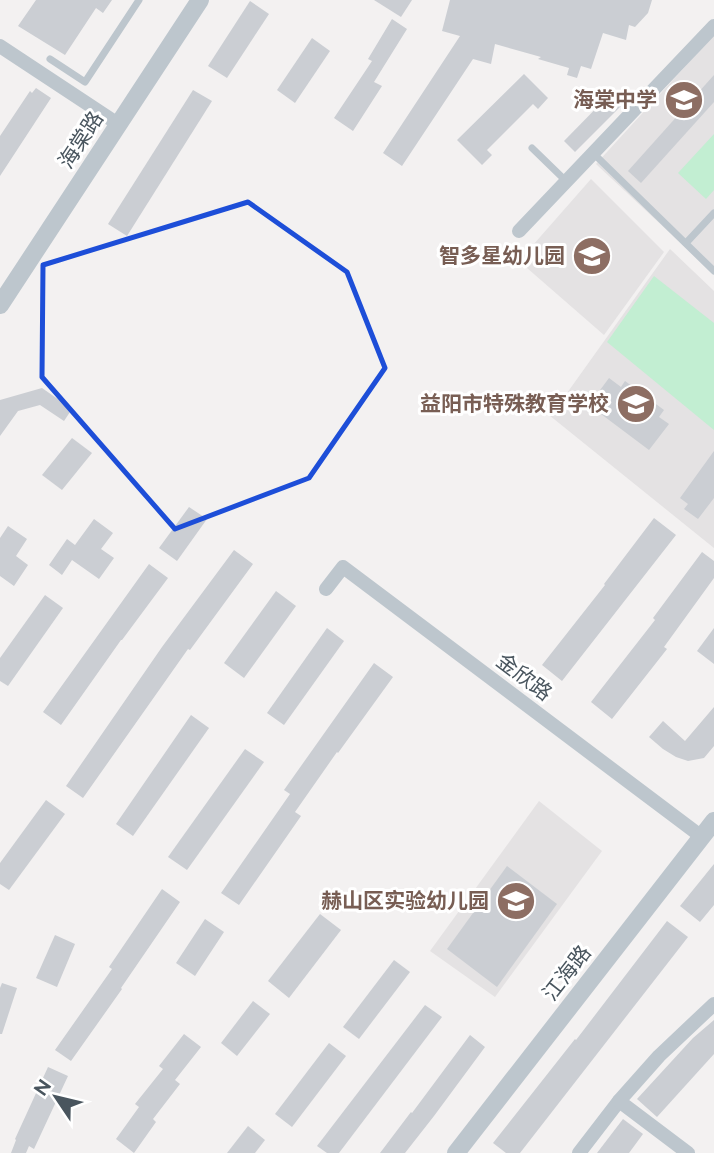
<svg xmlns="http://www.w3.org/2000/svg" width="714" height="1153" font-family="Raleway,'Noto Sans SC',sans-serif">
	<rect width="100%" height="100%" fill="#f3f1f1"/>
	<g fill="#e4e2e3">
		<polygon points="714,35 714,274 596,164"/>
		<polygon points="591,179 664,252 604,335 519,261"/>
		<polygon points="670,249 714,291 714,548 549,415 567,393"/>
		<polygon points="539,801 602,851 495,997 430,951"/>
	</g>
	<g fill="#c2eed2">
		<polygon points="714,134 714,190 706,199 678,173"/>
		<polygon points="654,276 714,323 714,430 607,342"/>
	</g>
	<g fill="#cbced3">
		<polygon points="36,0 112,0 103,13 96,8 65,55 18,26"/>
		<polygon points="374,0 412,0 401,17"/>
		<polygon points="450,0 652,0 648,13 635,27 629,25 626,40 603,33 591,69 581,66 577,78 567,75 569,68 538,59 541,57 495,44 491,64 473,59 402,166 383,153 460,36 442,31"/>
		<polygon points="250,1 269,14 227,78 208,66"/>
		<polygon points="392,19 407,29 374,82 382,86 353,131 334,118 372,61 368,59"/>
		<polygon points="312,38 330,51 295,103 277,90"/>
		<polygon points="524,74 548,98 538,109 533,104 487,150 492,155 482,165 457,140"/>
		<polygon points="714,75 714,102 641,183 628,171"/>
		<polygon points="36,88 51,98 0,176 0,136 30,91 32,93"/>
		<polygon points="193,90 212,101 127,236 108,224"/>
		<polygon points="613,91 624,103 575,152 564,141"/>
		<polygon points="609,378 621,387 625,381 664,410 659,417 669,424 649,450 589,405"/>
		<polygon points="42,388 72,409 64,421 40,405 18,411 0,436 0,400"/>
		<polygon points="72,438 92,453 62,490 42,475"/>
		<polygon points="714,451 714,498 698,519 684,509 688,504 680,498"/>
		<polygon points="189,507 207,519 177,561 159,548"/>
		<polygon points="654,518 676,535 562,681 542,665 605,585 604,584"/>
		<polygon points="94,519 113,533 101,549 114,558 99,579 72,560 62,575 49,565 67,539 75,545"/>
		<polygon points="8,526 27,539 16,556 28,565 14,586 0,576 0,538"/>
		<polygon points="234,550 253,564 190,650 188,649 83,798 66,786 162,647"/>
		<polygon points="702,552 714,561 714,578 664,647 667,649 612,719 591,702 655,620 653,618"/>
		<polygon points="149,564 168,578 122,640 121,640 61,725 43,712"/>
		<polygon points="276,591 296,606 244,678 224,663"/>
		<polygon points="45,595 63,608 8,686 0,681 0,658"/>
		<polygon points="327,628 344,641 284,725 267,713"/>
		<polygon points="714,628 714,664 697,651"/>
		<polygon points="374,663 393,677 338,753 337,752 295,812 301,816 239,905 221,893 290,794 284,790"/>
		<polygon points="714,707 714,746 704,758 688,761 676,757 663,749 649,737 663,721 685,741"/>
		<polygon points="191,715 209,728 133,836 116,824"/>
		<polygon points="245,749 264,762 187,870 168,857"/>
		<polygon points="46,800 65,814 9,890 0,884 0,863"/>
		<polygon points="714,864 714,905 700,922 680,906"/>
		<polygon points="507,866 557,904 497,987 447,949"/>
		<polygon points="162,889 180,902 121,988 122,989 71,1061 55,1050 112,969 109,967"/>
		<polygon points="320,914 341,930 289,998 268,981"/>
		<polygon points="205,919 224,932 195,976 176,963"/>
		<polygon points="667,921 688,937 520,1153 506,1153 493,1143 575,1039 576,1040"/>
		<polygon points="55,935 75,944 57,987 36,978"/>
		<polygon points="394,960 410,972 359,1039 343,1027"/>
		<polygon points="2,983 17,988 2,1034 0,1034 0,988"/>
		<polygon points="253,1001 270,1014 237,1056 221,1043"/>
		<polygon points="425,1005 442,1017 339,1153 327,1153 317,1146"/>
		<polygon points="714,1020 714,1054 657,1117 637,1099 693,1038"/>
		<polygon points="184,1034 201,1047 175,1080 180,1084 153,1119 156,1122 134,1153 116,1139 139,1107 135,1104 163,1069 159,1066"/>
		<polygon points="470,1035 485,1047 434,1116 405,1153 380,1153 411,1112 412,1113"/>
		<polygon points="329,1043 346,1056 292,1127 275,1114"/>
		<polygon points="48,1067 68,1076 34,1149 29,1146 26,1153 11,1153 16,1140 15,1139"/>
		<polygon points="623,1119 643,1134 629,1153 597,1153"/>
		<polygon points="248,1126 265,1140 255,1153 227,1153"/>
	</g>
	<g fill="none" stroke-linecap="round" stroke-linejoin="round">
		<g stroke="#bdc6cd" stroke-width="7">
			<polyline points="50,59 85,82 139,0"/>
			<polyline points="532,148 566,181"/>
			<polyline points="593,153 714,271"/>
			<polyline points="686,243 714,213"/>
		</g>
		<g stroke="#bdc6cd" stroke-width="14">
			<polyline points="0,46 118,124"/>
			<polyline points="519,231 714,26"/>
			<polyline points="326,589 343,567 702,837"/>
			<polyline points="579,1153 619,1101"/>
			<polyline points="688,1153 619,1101 659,1056 714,1004"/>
		</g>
		<g stroke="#bdc6cd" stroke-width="18">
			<polyline points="0,305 200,0"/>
			<polyline points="456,1153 714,821"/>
		</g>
	</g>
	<path fill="none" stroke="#1d4ed8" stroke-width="5" stroke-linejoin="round" d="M248 202 347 272 385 368 309 478 175 529 42 377 43 265Z"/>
	<defs>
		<g id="school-disc" transform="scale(2.0125)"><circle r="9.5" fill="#8d6e63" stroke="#fff"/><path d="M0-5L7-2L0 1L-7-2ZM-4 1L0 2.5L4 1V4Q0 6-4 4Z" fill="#fff"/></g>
	</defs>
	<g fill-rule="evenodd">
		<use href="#school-disc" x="684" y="100"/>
		<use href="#school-disc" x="592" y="256"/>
		<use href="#school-disc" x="636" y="404"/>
		<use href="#school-disc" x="516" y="901"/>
	</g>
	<g text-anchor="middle" stroke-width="6" stroke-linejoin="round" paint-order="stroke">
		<g font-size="21" font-weight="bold" fill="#785e54" stroke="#fff" text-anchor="end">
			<text x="657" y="107">海棠中学</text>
			<text x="565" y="263">智多星幼儿园</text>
			<text x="609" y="411">益阳市特殊教育学校</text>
			<text x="489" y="908">赫山区实验幼儿园</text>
		</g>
		<g font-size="21" fill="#49555e" stroke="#fff">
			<text transform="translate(81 140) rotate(-57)" y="7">海棠路</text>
			<text transform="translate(524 677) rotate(37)" y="7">金欣路</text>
			<text transform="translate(567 973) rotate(-52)" y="7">江海路</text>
		</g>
	</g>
	<g transform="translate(56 1097) rotate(305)" stroke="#ffffff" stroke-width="5" paint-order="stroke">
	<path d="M0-5L12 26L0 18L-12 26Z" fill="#49555e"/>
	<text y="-10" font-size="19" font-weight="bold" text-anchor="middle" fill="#49555e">N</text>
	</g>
</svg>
